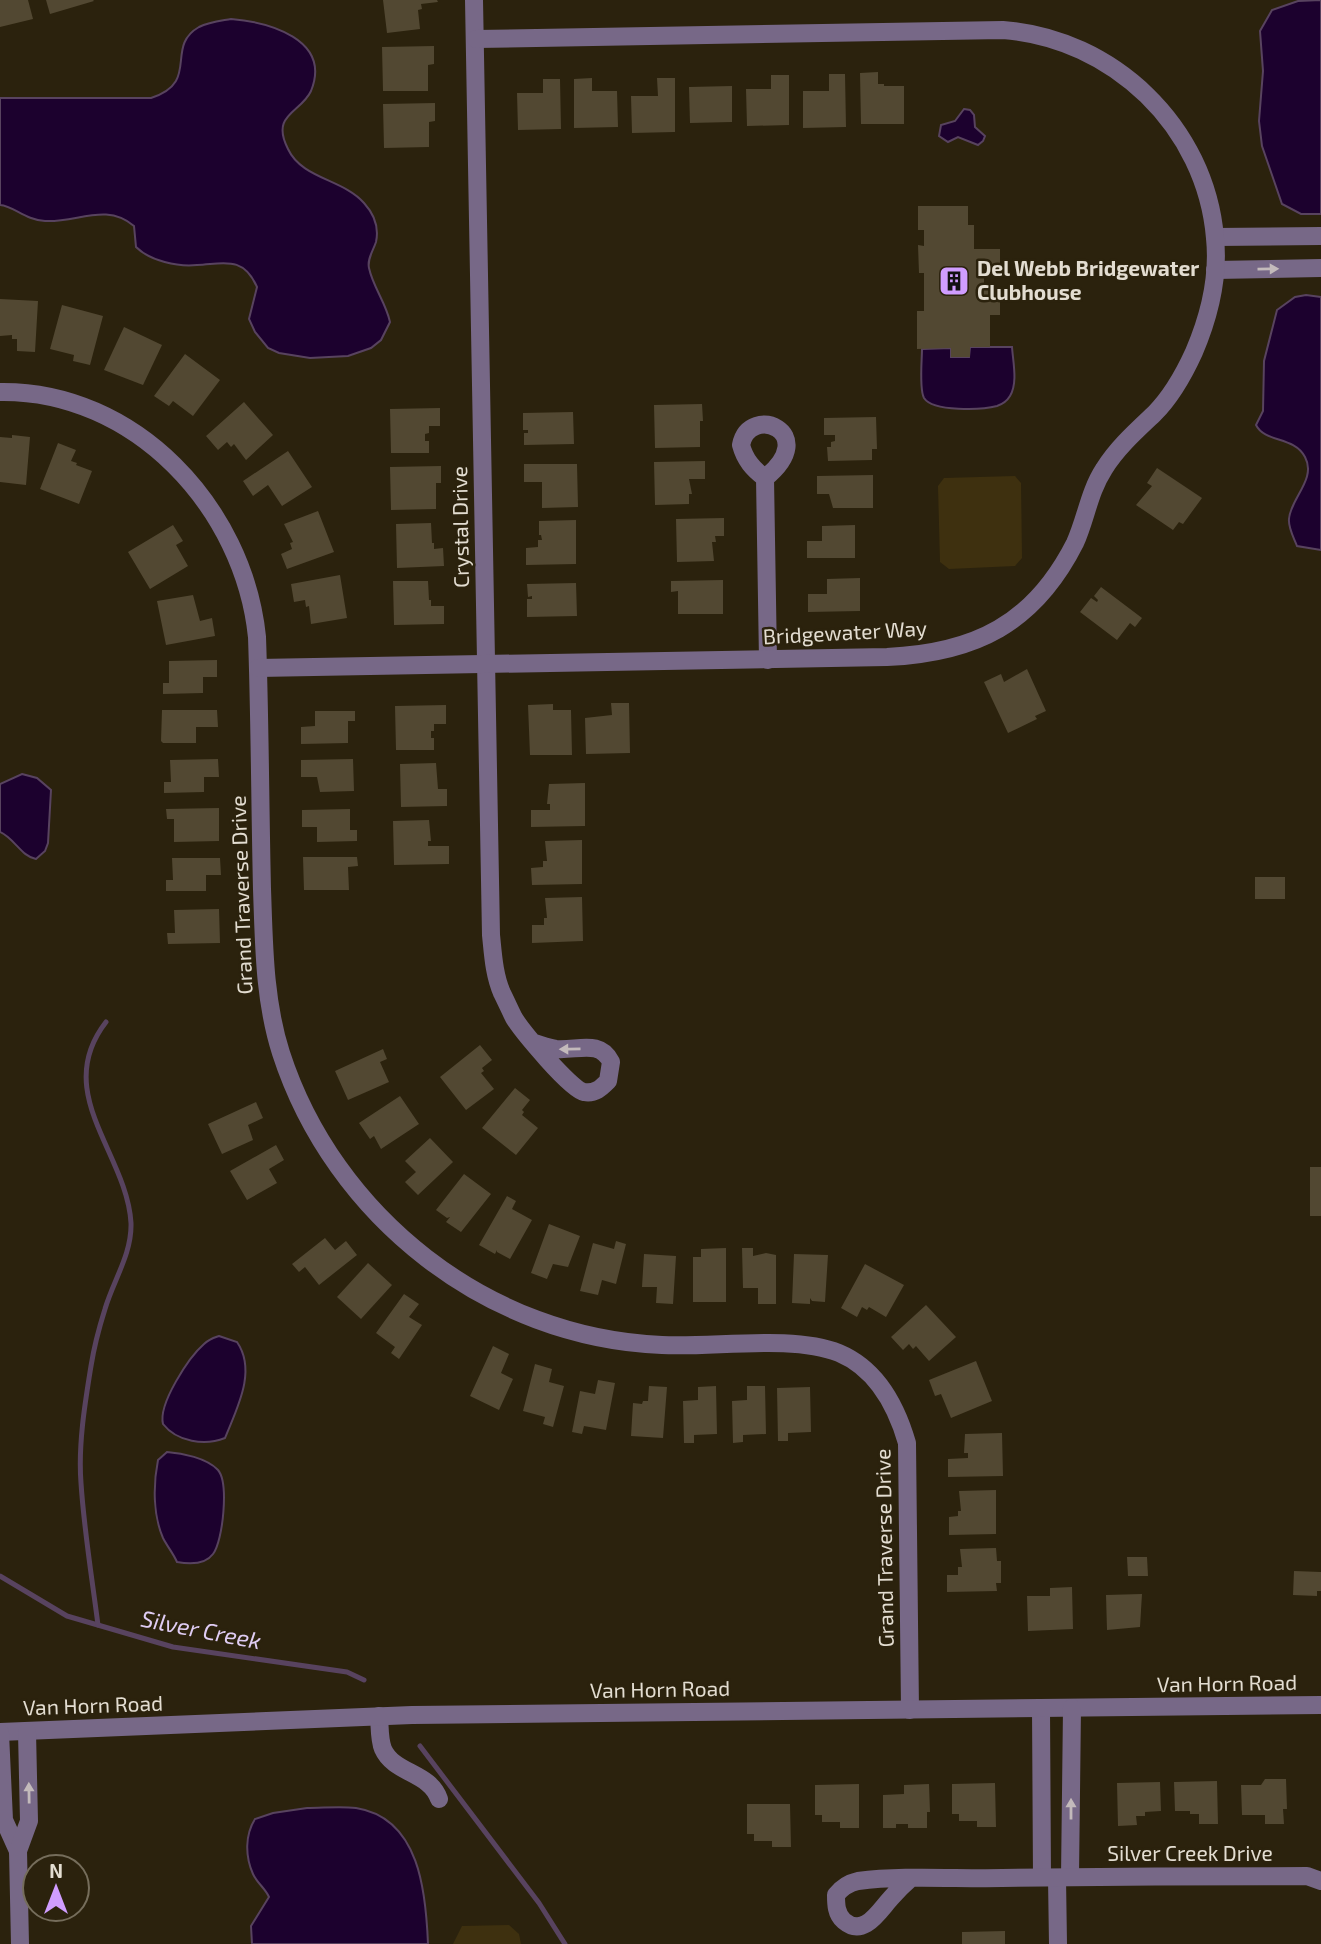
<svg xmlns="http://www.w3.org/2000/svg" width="1321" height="1944" font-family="'Exo 2',sans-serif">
	<rect width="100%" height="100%" fill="#2b220d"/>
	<g fill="#3e300f">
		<polygon points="1015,476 1021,483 1022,558 1015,566 949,569 940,562 938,486 944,478"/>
		<polygon points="509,1925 519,1934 521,1944 453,1944 462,1926"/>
	</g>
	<g fill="#1c012e" stroke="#58435f" stroke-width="2">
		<polygon points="1321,0 1321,214 1301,214 1282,204 1262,146 1259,121 1263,71 1260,31 1272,10 1298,1"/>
		<path d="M231 19C268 22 332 39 311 91 301 113 270 114 288 149 302 179 343 179 364 203 374 214 379 228 376 242 373 251 367 259 369 268 373 287 386 303 390 322L381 340 371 348 348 356 310 358 279 353 268 348 255 332 249 319 257 287C243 255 223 264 197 265 178 267 150 261 136 247L134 226C106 202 77 223 45 221 25 220 14 206 0 205V98H151C201 82 164 47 199 27 209 22 220 21 231 19Z"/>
		<polygon points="964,109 970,110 974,115 975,127 985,136 983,141 978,145 958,137 948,142 939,136 941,125 955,121"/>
		<path d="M1306 295 1321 297V550L1297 546C1294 538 1288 528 1289 519 1290 499 1317 479 1305 457 1294 436 1265 443 1256 425L1263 411 1264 361 1277 310 1295 297Z"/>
		<path d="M970 347H1012C1013 362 1018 383 1010 396 1007 401 1003 404 997 406 982 410 933 412 924 398 919 389 922 360 922 349L951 348V357H969Z"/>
		<path d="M22 774 37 778 51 790 48 843 45 851 36 859C22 857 14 838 0 832V784Z"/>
		<path d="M219 1336 237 1342C257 1371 237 1408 225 1438 205 1446 177 1442 163 1424 158 1404 189 1357 204 1344 209 1339 213 1338 219 1336Z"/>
		<path d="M167 1452C182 1453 207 1458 218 1470 229 1483 223 1541 213 1554 205 1565 188 1564 177 1562 173 1553 167 1546 163 1538 153 1515 153 1485 158 1460Z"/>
		<path d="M307 1808C323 1808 340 1806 356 1808 420 1818 426 1893 428 1944H252L251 1926 269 1897C265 1888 257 1883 253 1874 245 1856 245 1835 255 1819L273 1813Z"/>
	</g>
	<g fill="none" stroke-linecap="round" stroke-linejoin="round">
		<g stroke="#58435f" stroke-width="5">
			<polyline points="0,1576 67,1616 173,1647 347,1672 364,1680"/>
			<path d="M98 1625C92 1578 84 1530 81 1483 78 1445 85 1403 91 1366 94 1347 99 1328 105 1309 113 1281 132 1254 131 1223 127 1153 51 1093 106 1022"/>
			<polyline points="420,1746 539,1903 565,1944"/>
		</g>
	</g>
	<g fill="#524832">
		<polygon points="0,0 28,0 33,19 0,27"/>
		<polygon points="46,0 93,0 94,1 50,14"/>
		<polygon points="383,0 437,0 438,2 421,4 422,9 418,10 420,29 387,33"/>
		<polygon points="434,46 434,64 428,65 428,91 383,91 382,47"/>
		<polygon points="878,72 878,84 884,84 884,86 904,86 904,124 861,124 860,73"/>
		<polygon points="829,74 845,74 846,127 803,128 803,91 829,91"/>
		<polygon points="771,75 789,75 789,125 747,126 746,89 771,89"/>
		<polygon points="592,78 592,91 617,91 618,127 574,128 574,79"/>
		<polygon points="657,78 675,78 675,132 632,133 631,96 658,96"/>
		<polygon points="543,79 560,79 561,129 518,130 517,93 543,93"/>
		<polygon points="732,86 732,122 690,123 689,87"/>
		<polygon points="435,103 435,121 429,122 429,147 384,148 383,104"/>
		<polygon points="918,206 968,206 968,225 974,225 974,249 1000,249 1000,268 984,269 984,289 1000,289 1000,315 990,315 990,347 970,347 970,357 951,357 951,348 917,349 917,311 924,311 924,273 919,273 918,245 924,246 924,230 918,230"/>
		<polygon points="0,299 38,301 35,352 17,351 17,339 12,339 12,335 0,336"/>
		<polygon points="62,305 103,316 90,365 73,361 74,355 50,349"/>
		<polygon points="124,327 162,345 143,385 104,370"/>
		<polygon points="185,354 220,380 193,416 173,401 169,406 154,396"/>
		<polygon points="244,402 273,435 246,460 234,444 231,447 227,442 218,450 206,436"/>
		<polygon points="702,404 703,421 700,421 700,447 655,448 654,405"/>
		<polygon points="440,408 440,426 429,426 429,433 425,434 425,441 429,441 429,453 391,453 390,409"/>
		<polygon points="573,412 574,444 524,445 524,433 528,433 528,430 523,430 523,413"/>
		<polygon points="876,417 877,449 872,449 872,460 828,461 827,447 831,447 831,442 835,441 835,435 824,435 824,418"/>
		<polygon points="12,435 30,437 26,485 0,482 0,437 12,438"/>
		<polygon points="58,443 76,450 71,461 77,463 76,465 92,471 79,504 40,489"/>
		<polygon points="288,451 312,487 282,506 268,485 253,496 243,481"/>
		<polygon points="705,461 705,479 689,479 692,494 689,494 689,504 655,505 654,462"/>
		<polygon points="524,464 577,464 578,507 542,508 542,482 524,482"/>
		<polygon points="441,466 441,483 436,483 436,509 391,510 390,467"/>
		<polygon points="1157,468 1202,498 1183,524 1179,522 1173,530 1136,505 1152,486 1147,483"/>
		<polygon points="873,475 873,508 833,508 829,494 817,494 817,476"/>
		<polygon points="318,511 334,552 287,569 281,554 292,549 290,543 293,542 284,524"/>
		<polygon points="724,518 724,536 715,536 716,542 712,542 714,561 677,562 676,519"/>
		<polygon points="576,520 576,564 526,565 526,548 538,547 538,540 542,540 541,535 539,535 539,521"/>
		<polygon points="431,523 432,543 434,543 434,549 443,548 444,566 397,568 396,524"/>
		<polygon points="173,525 183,541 176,545 188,566 150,589 128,552"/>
		<polygon points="855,525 855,558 807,558 807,541 822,541 822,526"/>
		<polygon points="340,575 347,618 311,624 309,606 306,607 305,600 294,602 291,584"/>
		<polygon points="860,578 860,611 808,612 808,594 827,594 827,579"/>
		<polygon points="723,580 723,614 678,614 678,591 671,592 671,581"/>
		<polygon points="393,581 428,581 429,600 431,600 431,606 444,606 444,624 394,625"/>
		<polygon points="576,583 577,616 527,617 527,599 532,599 532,596 528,597 527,584"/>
		<polygon points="1101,587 1142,618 1135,627 1130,623 1117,640 1080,612 1091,598 1097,602 1098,600 1094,596"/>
		<polygon points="193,595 200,621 212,618 215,636 166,645 157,601"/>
		<polygon points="217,660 217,677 203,677 203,693 163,694 163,683 169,683 169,661"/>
		<polygon points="1027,669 1046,711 1035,716 1037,719 1008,733 984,682 1001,674 1004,682"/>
		<polygon points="611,703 629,703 630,753 586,754 585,718 612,715"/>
		<polygon points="553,704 553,710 571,710 572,755 530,755 528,705"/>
		<polygon points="446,705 446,724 434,724 434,731 431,731 431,738 434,738 434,750 396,750 395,706"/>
		<polygon points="162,710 217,710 218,727 196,727 196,743 163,743 161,741"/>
		<polygon points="315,711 355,711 355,721 348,721 348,743 301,744 301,727 315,726"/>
		<polygon points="218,759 219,777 204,777 204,792 164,793 164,782 171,782 170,760"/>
		<polygon points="353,759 354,791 320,792 317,777 301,777 301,760"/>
		<polygon points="436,763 438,789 447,789 447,806 401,807 400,764"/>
		<polygon points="585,783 585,826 531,827 531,810 550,810 550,804 547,804 549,784"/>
		<polygon points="219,808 219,841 174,842 174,819 167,819 166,809"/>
		<polygon points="350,809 350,830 357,830 357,841 317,842 317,827 302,827 302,810"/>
		<polygon points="429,820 431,841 428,841 428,846 449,846 449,864 394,865 393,821"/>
		<polygon points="582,840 582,884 532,885 531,868 543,867 543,861 547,861 545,841"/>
		<polygon points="303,857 357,857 358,866 348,867 349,890 304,890"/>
		<polygon points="172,858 220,858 221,875 206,875 206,891 166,891 166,880 173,880"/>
		<rect x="1255" y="877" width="30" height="22"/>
		<polygon points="582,897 583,941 532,943 532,925 544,925 544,918 547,918 545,898"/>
		<polygon points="219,909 220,943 168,944 167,933 175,933 174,910"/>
		<polygon points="480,1045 492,1060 482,1068 484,1071 481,1073 494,1089 466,1110 440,1077"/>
		<polygon points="383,1049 387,1059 380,1062 389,1082 348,1100 335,1071"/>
		<polygon points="515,1088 530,1100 522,1110 524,1112 522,1115 538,1128 516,1155 482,1128"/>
		<polygon points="400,1096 419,1124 381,1149 374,1136 370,1139 359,1123"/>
		<polygon points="256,1102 263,1118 248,1125 253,1140 222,1154 208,1124"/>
		<polygon points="430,1138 453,1162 418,1195 405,1182 416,1172 405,1161"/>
		<polygon points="276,1145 284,1160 269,1169 277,1183 247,1200 230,1171"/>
		<rect x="1310" y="1167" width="11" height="49"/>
		<polygon points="464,1174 491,1194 461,1232 446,1222 450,1217 447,1218 436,1210"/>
		<polygon points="507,1196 516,1201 512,1209 532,1220 510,1259 497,1252 497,1250 495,1254 479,1245"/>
		<polygon points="549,1224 580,1236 568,1267 553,1264 547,1279 531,1273"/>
		<polygon points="325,1238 335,1250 346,1241 357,1255 319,1285 305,1267 299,1272 292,1264"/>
		<polygon points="616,1241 626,1244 616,1284 602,1280 598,1295 580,1291 593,1243 614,1249"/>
		<polygon points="726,1248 726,1302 693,1302 693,1257 701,1257 701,1249"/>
		<polygon points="742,1248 753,1248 753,1256 766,1253 776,1255 776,1304 758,1304 758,1288 743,1288"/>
		<polygon points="644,1254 676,1256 673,1304 656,1303 657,1287 642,1287"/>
		<polygon points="794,1254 828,1255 825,1302 812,1301 810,1298 810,1304 792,1303"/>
		<polygon points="368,1263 392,1285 361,1319 337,1297"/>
		<polygon points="865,1264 904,1285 886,1317 869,1307 867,1310 862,1307 857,1317 841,1308"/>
		<polygon points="404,1294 419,1304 409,1317 422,1325 399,1359 391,1353 395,1347 376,1333"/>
		<polygon points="926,1305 956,1337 929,1361 916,1346 913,1349 909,1344 903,1350 891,1337"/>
		<polygon points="493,1346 509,1354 501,1373 513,1379 499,1410 470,1396"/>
		<polygon points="976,1361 992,1401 951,1418 941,1394 935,1396 929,1380"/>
		<polygon points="535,1364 552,1369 549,1382 564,1386 553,1427 543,1424 545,1417 523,1411"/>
		<polygon points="598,1380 615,1383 606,1430 584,1426 582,1434 572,1432 580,1391 595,1394"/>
		<polygon points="649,1386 667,1387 663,1438 631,1436 633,1403 642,1404 643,1401 648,1401"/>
		<polygon points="716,1386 717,1434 694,1435 694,1443 684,1443 683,1401 698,1400 698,1387"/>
		<polygon points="747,1386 765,1386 766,1434 743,1435 743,1442 733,1443 732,1401 747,1400"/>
		<polygon points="810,1387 811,1432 788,1433 788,1441 778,1441 777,1388"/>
		<polygon points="1002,1433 1003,1476 948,1477 948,1459 968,1458 968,1453 964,1453 965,1434"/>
		<polygon points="996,1490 996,1534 949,1535 949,1517 958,1516 958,1511 961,1511 959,1491"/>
		<polygon points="996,1548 997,1561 1001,1561 1001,1583 996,1583 997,1591 947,1592 947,1575 958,1575 958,1567 962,1567 960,1549"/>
		<polygon points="1127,1557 1147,1557 1148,1576 1128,1576"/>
		<polygon points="1294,1571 1321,1572 1321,1591 1317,1591 1317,1596 1293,1595"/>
		<polygon points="1072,1587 1073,1629 1028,1631 1027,1596 1050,1596 1050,1588"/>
		<polygon points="1142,1594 1140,1627 1107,1630 1106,1595"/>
		<polygon points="1265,1779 1286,1779 1287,1809 1283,1809 1284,1824 1265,1824 1265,1815 1242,1815 1241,1785 1261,1785"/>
		<polygon points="1217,1781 1218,1824 1199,1824 1199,1814 1190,1814 1190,1811 1175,1811 1174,1782"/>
		<polygon points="1160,1782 1161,1811 1145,1812 1145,1816 1136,1816 1137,1825 1118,1826 1117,1783"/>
		<polygon points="995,1783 996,1827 977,1827 977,1821 959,1821 959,1814 952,1814 952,1784"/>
		<polygon points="859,1784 859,1828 840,1828 840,1822 822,1822 822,1815 815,1815 815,1785"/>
		<polygon points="929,1784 930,1812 927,1812 927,1828 908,1828 908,1824 896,1824 896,1828 883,1828 883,1795 904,1794 904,1785"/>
		<polygon points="747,1804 790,1804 791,1847 772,1847 772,1841 754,1841 754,1834 747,1834"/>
		<polygon points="1005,1931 1005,1944 962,1944 962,1932"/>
	</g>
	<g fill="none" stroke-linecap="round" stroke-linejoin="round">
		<g stroke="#776887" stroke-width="18">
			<path d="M474 0 491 935C493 954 494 975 502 993 506 1001 510 1010 514 1018 522 1031 571 1090 584 1092 595 1094 601 1088 608 1081L611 1062C600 1039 577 1051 556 1049 549 1048 541 1045 534 1043"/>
			<polyline points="1215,237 1321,236"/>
			<polyline points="1215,270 1321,268"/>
			<path d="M0 392C135 390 244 508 257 637 260 721 260 805 262 889 264 944 264 1000 281 1053 334 1217 488 1338 662 1345 713 1348 792 1334 839 1353 877 1369 896 1405 907 1443L910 1710"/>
			<path d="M765 478C753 469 745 460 741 445 749 403 822 432 765 478L768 660"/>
			<path d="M258 668 887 657C975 653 1034 624 1075 543 1086 519 1089 492 1104 469 1117 448 1136 431 1154 414 1171 397 1184 374 1194 352 1209 317 1219 277 1215 238 1206 127 1113 38 1003 30L476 39"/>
			<polyline points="1041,1709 1042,1877"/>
			<path d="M379 1716C380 1727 379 1739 383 1749 394 1774 430 1772 439 1799"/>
			<polyline points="0,1732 412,1715 1321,1705"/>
			<polyline points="0,1733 4,1820 18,1851"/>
			<polyline points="1070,1877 1072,1708"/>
			<polyline points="1057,1878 1058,1944"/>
			<path d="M910 1879C903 1885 897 1891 891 1898 879 1911 864 1938 844 1921 836 1914 836 1904 836 1895 842 1887 849 1883 858 1881 903 1875 957 1879 1002 1878 1104 1877 1205 1876 1307 1876L1321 1881"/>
			<polyline points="20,1944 18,1851 29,1821 27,1732"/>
		</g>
	</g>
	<defs><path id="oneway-solid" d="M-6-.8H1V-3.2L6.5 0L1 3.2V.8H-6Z" transform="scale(1.75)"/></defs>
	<g fill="#c3babb">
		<use href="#oneway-solid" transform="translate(1268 269) rotate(-1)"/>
		<use href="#oneway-solid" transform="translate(570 1049) rotate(179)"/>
		<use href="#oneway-solid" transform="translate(29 1793) rotate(-91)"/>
		<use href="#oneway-solid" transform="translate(1071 1809) rotate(-90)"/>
	</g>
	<defs>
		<g id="building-square" transform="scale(1.575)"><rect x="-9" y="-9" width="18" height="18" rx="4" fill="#d09dff" stroke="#2b220d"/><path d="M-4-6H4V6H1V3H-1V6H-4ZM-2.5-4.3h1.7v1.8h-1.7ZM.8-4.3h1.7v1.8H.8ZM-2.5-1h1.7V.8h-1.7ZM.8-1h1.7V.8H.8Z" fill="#111"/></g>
	</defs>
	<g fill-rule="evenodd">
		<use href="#building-square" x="954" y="281"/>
	</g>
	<g text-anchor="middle" stroke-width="5" stroke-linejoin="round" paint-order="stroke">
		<g font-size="21" font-weight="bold" fill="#e3ddd1" stroke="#2b220d" text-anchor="start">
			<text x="977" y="276">Del Webb Bridgewater<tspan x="977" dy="24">Clubhouse</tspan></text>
		</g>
		<g font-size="21" fill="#e3ddd1" stroke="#2b220d">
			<text transform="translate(461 527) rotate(-91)" y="7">Crystal Drive</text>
			<text transform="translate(845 633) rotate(-3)" y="7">Bridgewater Way</text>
			<text transform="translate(242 895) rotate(-92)" y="7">Grand Traverse Drive</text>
			<text transform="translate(885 1548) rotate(-91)" y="7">Grand Traverse Drive</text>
			<text transform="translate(1227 1684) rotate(-1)" y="7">Van Horn Road</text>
			<text transform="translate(660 1690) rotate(-1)" y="7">Van Horn Road</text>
			<text transform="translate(93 1706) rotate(-2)" y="7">Van Horn Road</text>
			<text x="1190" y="1861">Silver Creek Drive</text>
		</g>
		<g font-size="23" font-style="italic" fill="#dfccf3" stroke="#2b220d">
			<text transform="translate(201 1630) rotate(11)" y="8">Silver Creek</text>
		</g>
	</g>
	<g transform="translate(56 1888)"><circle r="33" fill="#2b220d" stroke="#756d5b" stroke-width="2"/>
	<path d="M0-5L12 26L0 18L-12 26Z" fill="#d09dff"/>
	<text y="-10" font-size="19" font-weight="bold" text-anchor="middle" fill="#e3ddd1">N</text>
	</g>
</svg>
